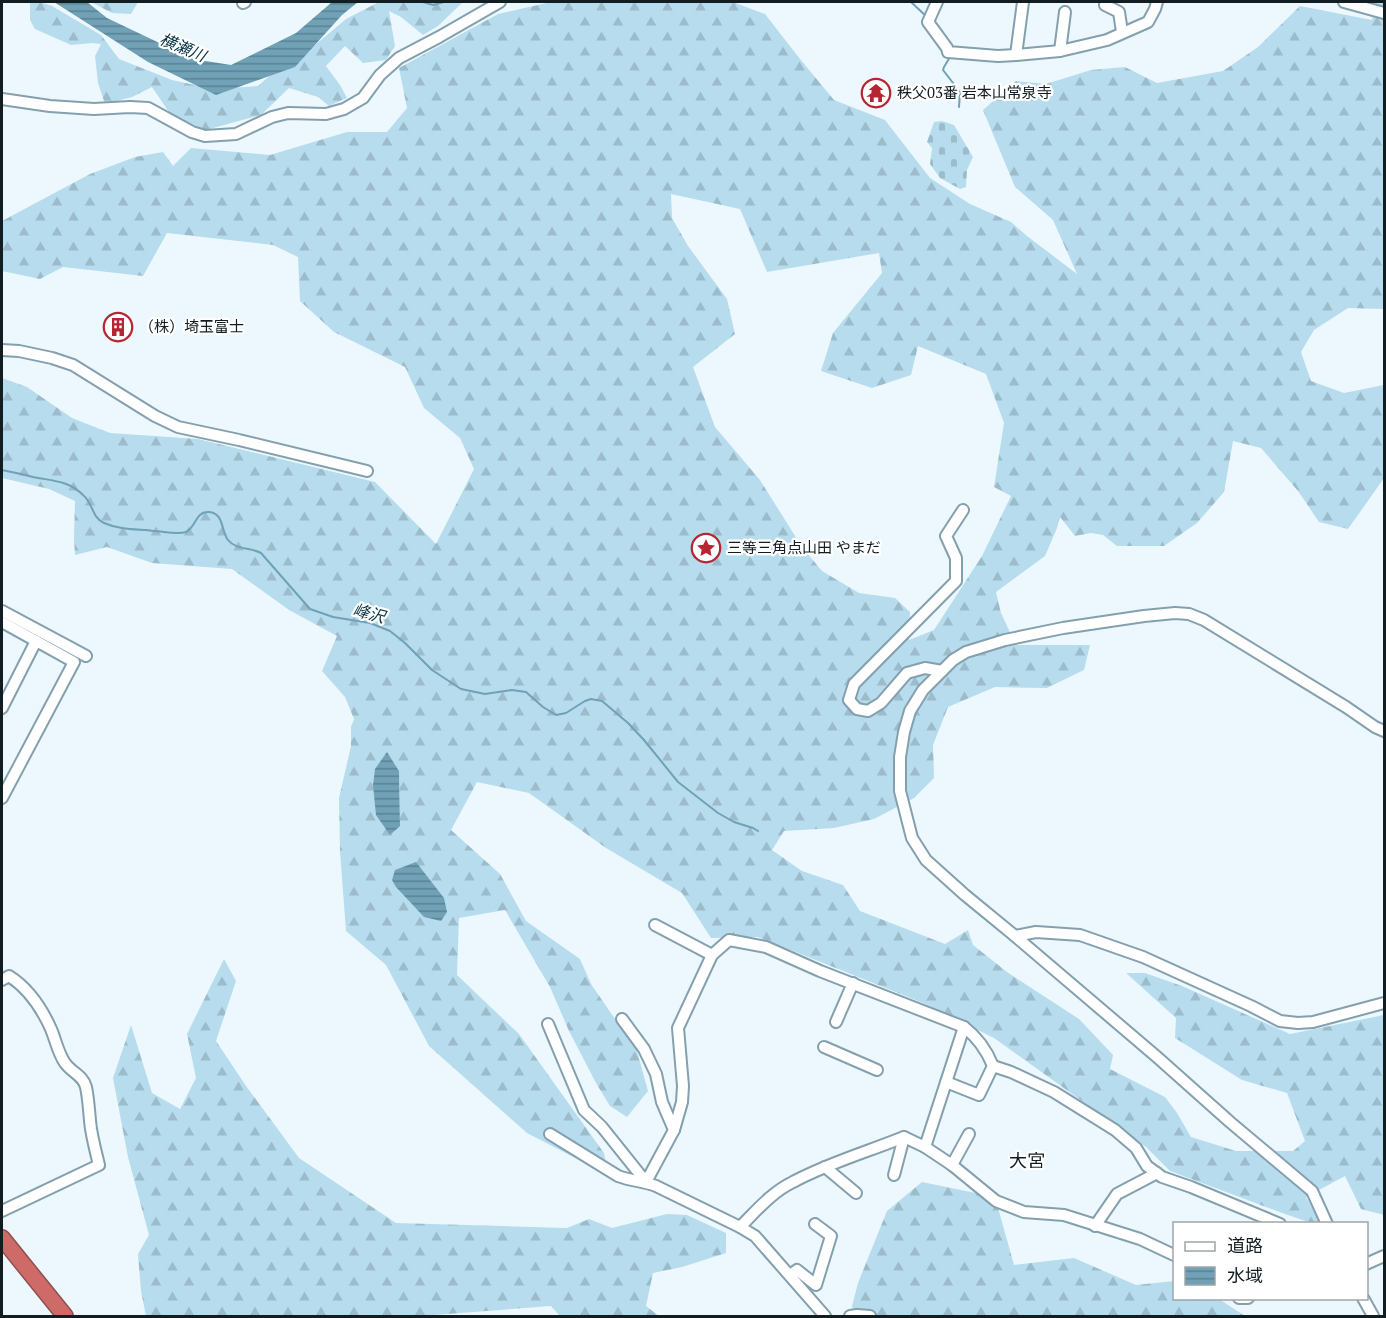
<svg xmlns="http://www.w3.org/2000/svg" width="1386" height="1318" font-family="'PT Serif','Noto Sans JP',serif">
	<defs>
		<pattern id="forest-firs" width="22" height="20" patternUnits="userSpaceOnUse" patternTransform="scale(1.5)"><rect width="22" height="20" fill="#b7dcee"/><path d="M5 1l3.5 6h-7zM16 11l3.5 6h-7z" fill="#9cbccc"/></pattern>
		<pattern id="cemetery-stones" width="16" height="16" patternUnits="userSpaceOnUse" patternTransform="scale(1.5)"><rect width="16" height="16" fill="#b7dcee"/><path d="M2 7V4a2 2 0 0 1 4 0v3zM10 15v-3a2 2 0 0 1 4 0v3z" fill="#9cbccc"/></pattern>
		<pattern id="water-rules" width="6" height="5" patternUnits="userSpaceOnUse" patternTransform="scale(1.5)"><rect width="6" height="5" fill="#70a1b7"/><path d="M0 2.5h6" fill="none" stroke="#5b8394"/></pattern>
	</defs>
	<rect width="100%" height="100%" fill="#ecf8fe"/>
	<g fill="url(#forest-firs)" fill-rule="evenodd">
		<polygon points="30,2 40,2 52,6 101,35 119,59 172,80 213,89 258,86 283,64 315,45 346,19 379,2 463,2 438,26 423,35 401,17 389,11 395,46 386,60 363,63 345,46 326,66 340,85 347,98 329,106 318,97 289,88 261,115 206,130 171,115 152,87 132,97 105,104 98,83 95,56 101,44 92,43 71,45 35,29 30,20"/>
		<polygon points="91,2 138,2 131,14 112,13"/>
		<path d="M551 2H733L765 14 800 59 834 100 885 120 930 178 970 204 1011 222 1027 236 1077 274 1053 220 1015 187 983 110 1016 81 1046 84 1091 70 1125 67 1157 83 1223 71 1258 47 1300 6 1372 20 1376 2H1384V309L1348 308 1314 330 1301 352 1311 381 1344 393 1384 385V478L1348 529 1319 522 1298 491 1261 448 1233 441 1224 492 1197 523 1164 546H1117L1103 535 1091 533 1075 536 1060 517 1057 528 1045 556 996 592 1001 613 1016 645H1090L1084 670 1047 688 995 687 948 707 933 745 934 778 914 798 874 819 834 828 784 831 772 850 802 871 843 885 860 911 945 944 968 930 973 945 1007 972 1079 1019 1113 1055 1110 1069 1165 1097 1177 1113 1191 1137 1236 1151H1293L1305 1141 1287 1093 1242 1080 1175 1038 1176 1018 1126 973H1145L1182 986 1290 1034 1384 1015V1215L1361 1209 1345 1176 1306 1197 1320 1223 1314 1224 1285 1214 1170 1171 1146 1147 994 1038 923 1003 758 937 711 938 682 893 606 848 529 793 477 782 451 830 500 874 526 921 580 959 591 984 637 1051 648 1091 627 1117 610 1106 596 1083 569 1031 550 987 505 910 459 918 457 975 519 1034 604 1153 608 1175 527 1133 429 1046 386 965 346 931 340 851 339 798 351 746V727L354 719 345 697 322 671 337 636 289 610 232 569 152 563 107 547 75 555 74 538 75 501 49 489 2 478V378L27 387 72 418 110 433 198 439 375 482 436 544 474 469 460 438 424 408 405 367 334 332 300 301 298 257 273 245 167 233 143 276 63 267 40 279 2 271V221L90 174 135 157 163 152 173 166 191 148 270 155 347 132H387L407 108 399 68 498 14ZM671 194 740 209 767 272 879 253 882 273 833 333 821 371 872 388 911 375 918 346 986 374 1004 423 994 487 1011 496 982 556 934 630 909 640 910 612 895 598 859 593 822 571 802 547 760 480 715 427 693 367 735 334 727 299 688 246 672 218ZM387 753 399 771 400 826Z"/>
		<polygon points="224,959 236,981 216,1041 246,1086 299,1158 396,1223 567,1228 589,1219 612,1228 667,1214 687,1215 726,1233 726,1253 682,1267 653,1273 646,1306 659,1316 560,1316 551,1306 421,1316 146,1316 141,1291 138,1254 149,1235 128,1157 113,1078 131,1025 152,1093 180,1109 196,1078 187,1034"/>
		<polygon points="922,1182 995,1197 1014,1265 1074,1258 1136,1285 1174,1281 1174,1298 1219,1299 1245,1316 855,1316 852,1306 858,1283 887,1211"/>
	</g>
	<polygon fill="url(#cemetery-stones)" points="942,121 954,125 973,157 967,170 966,187 960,189 940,178 930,164 932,148 927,142 934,122"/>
	<g fill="url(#water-rules)">
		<polygon points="54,2 87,2 107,18 193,59 231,65 296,33 332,2 358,2 342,15 295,67 216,95 148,62"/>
		<polygon points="387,752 399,771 400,826 390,835 376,815 373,785 375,769"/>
		<polygon points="416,862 444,898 447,912 441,921 424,917 396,887 392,880 395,870"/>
	</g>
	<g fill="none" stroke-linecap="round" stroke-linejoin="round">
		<g stroke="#70a1b7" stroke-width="2">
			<polyline points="423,2 433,5 444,2"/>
			<polyline points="911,2 927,17"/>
			<polyline points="950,57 944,67 943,70 960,92 959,107"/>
			<path d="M2 470C12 472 22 474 33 477 52 481 68 480 83 495 93 503 92 518 104 523 120 530 137 529 154 531 162 531 177 535 186 532 196 528 195 511 209 512 224 513 221 531 228 540 236 550 250 547 261 553L310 609 333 617 370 623 390 631 405 643 432 670 461 689 485 694 512 690 526 692 543 707 556 715 566 713 585 701 591 699 602 701 628 723 644 740 678 782 718 813 734 822 753 828 758 831"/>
		</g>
		<g stroke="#84a0ae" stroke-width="14">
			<g id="minor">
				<polyline points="937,2 928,22 947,48 948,52 998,56 1016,55 1060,51 1107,40 1148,22 1155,9 1157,2"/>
				<polyline points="1106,2 1105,5 1119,12 1122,32"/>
				<polyline points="1344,2 1384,13"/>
				<polyline points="243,3 245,2"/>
				<polyline points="1060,51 1065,12"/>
				<polyline points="1016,55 1023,2"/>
				<polyline points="2,99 50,106 94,109 130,107 148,108 192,132 205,136 236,134 272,117 288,113 326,114 344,109 363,98 380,75 399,58 439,37 500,2"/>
				<polyline points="2,350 19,351 52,358 73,365 155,416 178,427 239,440 367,471"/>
				<polyline points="2,611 86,656"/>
				<polyline points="2,622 74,662 2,798"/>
				<polyline points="942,671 925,668 907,673 881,703 868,711 857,709 849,700 854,684 956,581 956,558 946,536 963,510"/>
				<polyline points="2,708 36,641"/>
				<polyline points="655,925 712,955"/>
				<polyline points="1015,936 1036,932 1080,935 1143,957 1251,1006 1280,1021 1298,1023 1313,1022 1384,1003"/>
				<path d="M2 980 9 976C28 988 42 1009 51 1029 56 1041 58 1053 65 1063 72 1073 83 1075 86 1087 89 1101 89 1115 91 1129 93 1141 96 1153 99 1165L2 1211"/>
				<polyline points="622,1019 644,1049 656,1074 662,1102 674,1130"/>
				<polyline points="836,1022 853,983"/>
				<polyline points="548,1024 584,1110 602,1127 646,1182"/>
				<polyline points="824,1047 877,1070"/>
				<polyline points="946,1082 979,1095 993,1066"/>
				<path d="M550 1134 618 1176C631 1181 643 1181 656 1186L740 1227 755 1236 825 1316"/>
				<polyline points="925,1147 964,1027"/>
				<polyline points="952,1165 969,1134"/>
				<polyline points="825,1167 856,1193"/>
				<polyline points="894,1175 904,1137"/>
				<path d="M646 1182 674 1130 682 1102 683 1086 678 1028 712 955 729 940 766 947 820 971 964 1027C977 1037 987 1051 993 1066L1011 1072 1054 1092 1115 1130 1136 1148 1147 1166 1162 1177 1191 1187 1280 1224"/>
				<polyline points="1327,1224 1312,1191 1230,1122 1157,1057 1015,936 965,895 926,860 912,838 900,791 900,757 904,732 910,711 923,690 953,660 966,652 1005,640 1063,628 1144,616 1175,613 1189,614 1204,620 1346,707 1375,727 1384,731"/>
				<polyline points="1095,1226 1117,1194 1157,1173"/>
				<path d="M740 1227C756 1211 772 1192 793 1182 828 1163 867 1152 904 1137L925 1147 952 1165 996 1201 1024 1212 1064 1215 1140 1239 1174 1255"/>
				<polyline points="1366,1264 1384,1256"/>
				<polyline points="790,1275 797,1270 816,1285 831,1236 815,1224"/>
				<polyline points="1239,1298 1248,1298"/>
				<polyline points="1363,1298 1373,1316"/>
				<polyline points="850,1316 857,1315 870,1316"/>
			</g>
		</g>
		<g stroke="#8c5050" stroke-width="18">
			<polyline id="highway" points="2,1238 65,1316"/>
		</g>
		<use href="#minor" stroke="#fff" stroke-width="10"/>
		<use href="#highway" stroke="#ce6b69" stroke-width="15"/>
	</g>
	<defs>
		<g id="temple-ring" transform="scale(1.5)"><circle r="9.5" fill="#fff" stroke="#b62532" stroke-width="1.5"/><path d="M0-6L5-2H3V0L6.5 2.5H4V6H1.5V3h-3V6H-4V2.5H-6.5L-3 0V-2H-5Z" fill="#b62532"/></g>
		<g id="building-ring" transform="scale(1.5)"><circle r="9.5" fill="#fff" stroke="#b62532" stroke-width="1.5"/><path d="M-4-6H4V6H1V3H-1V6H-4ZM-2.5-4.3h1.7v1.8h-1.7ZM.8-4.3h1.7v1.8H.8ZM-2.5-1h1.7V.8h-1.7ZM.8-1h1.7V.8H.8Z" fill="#b62532"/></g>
		<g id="sight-ring" transform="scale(1.5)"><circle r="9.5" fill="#fff" stroke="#b62532" stroke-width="1.5"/><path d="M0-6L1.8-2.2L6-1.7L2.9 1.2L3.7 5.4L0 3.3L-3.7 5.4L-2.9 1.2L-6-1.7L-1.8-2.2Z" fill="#b62532"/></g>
	</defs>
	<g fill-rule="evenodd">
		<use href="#temple-ring" x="876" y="93"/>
		<use href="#building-ring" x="118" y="327"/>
		<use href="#sight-ring" x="706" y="548"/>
	</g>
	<g text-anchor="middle" stroke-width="4.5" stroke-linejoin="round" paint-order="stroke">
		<g font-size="15" fill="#121d22" stroke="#fff" text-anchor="start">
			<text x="897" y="98">秩父03番 岩本山常泉寺</text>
			<text x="139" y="332">（株）埼玉富士</text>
			<text x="727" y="553">三等三角点山田 やまだ</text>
		</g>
		<g font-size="16" font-style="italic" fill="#023040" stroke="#fff">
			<text transform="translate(183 47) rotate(23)" y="6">横瀬川</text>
			<text transform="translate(369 613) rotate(15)" y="6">峰沢</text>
		</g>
		<g font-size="18" fill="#121d22" stroke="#fff">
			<text x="1027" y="1167">大宮</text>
		</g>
	</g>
	<rect width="1386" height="1318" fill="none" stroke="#121d22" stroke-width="6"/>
	<rect x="1173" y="1222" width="195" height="78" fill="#ffffff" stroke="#a0a5a7" stroke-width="1.5"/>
	<rect x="1185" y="1242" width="30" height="9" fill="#ffffff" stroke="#a0a5a7" stroke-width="1.5"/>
	<text x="1227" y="1252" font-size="18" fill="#121d22">道路</text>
	<rect x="1185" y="1267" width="30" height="18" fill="url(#water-rules)" stroke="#a0a5a7" stroke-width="1.5"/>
	<text x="1227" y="1282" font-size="18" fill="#121d22">水域</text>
</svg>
